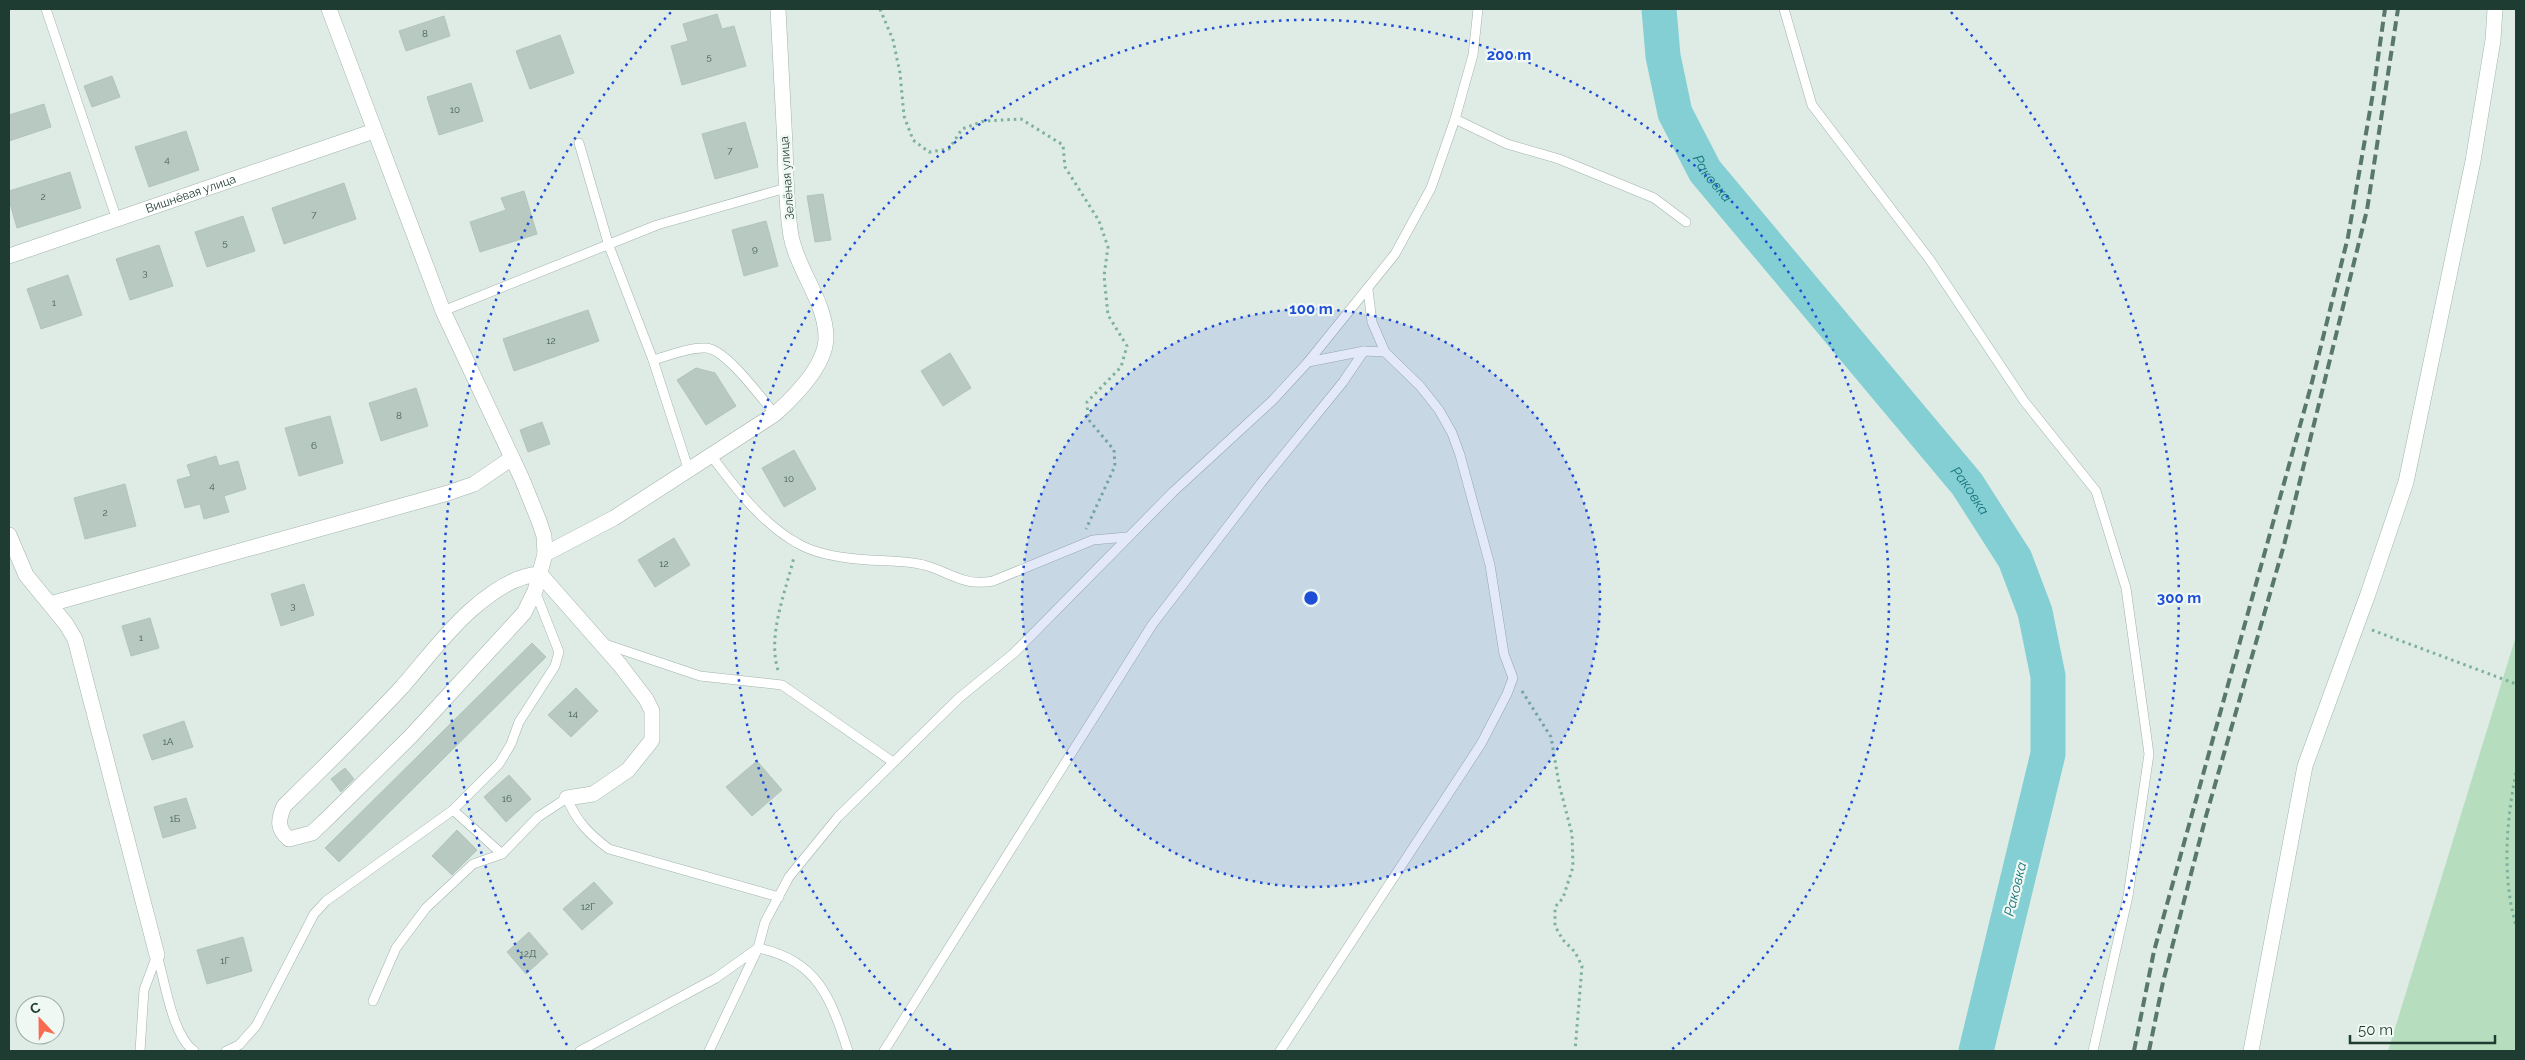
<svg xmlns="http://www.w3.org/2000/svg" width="2525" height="1060" font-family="Raleway,sans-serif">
	<rect width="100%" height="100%" fill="#dfebe5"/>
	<polygon fill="#b6debe" points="2516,636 2516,1051 2388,1051"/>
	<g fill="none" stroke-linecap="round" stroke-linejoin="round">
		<path stroke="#83cfd4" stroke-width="35" id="s1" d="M1659 9 1663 56 1675 113 1705 171 1967 484 2015 559 2035 612 2048 676V754L1976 1051"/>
	</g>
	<g fill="#b7c9c0" stroke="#b1c5bb">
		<polygon points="717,14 722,29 734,26 746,66 682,85 671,46 688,41 683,24"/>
		<polygon points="444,16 450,36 406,51 399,31"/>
		<polygon points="560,35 574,73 530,89 516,51"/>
		<polygon points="112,76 120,97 92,107 84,86"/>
		<polygon points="471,83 483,121 439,135 427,97"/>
		<polygon points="44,104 51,127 9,141 9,115"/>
		<polygon points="745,122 758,167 715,179 702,134"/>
		<polygon points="186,131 199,170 149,187 135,147"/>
		<polygon points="70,172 81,208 17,228 9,200 9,191"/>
		<polygon points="344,183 356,219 284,244 272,208"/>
		<polygon points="524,191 537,234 480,252 470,222 506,210 501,198"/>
		<polygon points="823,194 831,240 815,242 807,196"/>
		<polygon points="243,216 255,251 207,267 195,232"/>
		<polygon points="766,221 778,266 744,276 732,230"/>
		<polygon points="159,245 173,286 130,300 116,259"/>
		<polygon points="68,275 82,315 41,329 27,289"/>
		<polygon points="588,310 599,341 514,371 503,339"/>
		<polygon points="950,353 971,388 943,406 921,371"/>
		<polygon points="696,368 715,373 736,406 706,425 677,380"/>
		<polygon points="416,388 428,426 381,441 369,403"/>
		<polygon points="330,416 343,463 299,476 285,428"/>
		<polygon points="542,422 550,444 528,452 520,430"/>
		<polygon points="794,450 816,489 784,507 762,468"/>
		<polygon points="216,456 219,466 238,461 246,489 224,496 229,512 204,519 200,504 185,508 177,480 191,476 187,465"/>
		<polygon points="125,484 136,526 85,539 74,498"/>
		<polygon points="674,538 690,565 655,587 638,560"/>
		<polygon points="304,584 314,615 281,626 271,594"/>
		<polygon points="150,618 159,648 131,656 122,626"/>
		<polygon points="532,643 546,657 339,862 325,848"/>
		<polygon points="576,688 598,711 571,737 548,715"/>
		<polygon points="184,721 193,747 152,760 143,735"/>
		<polygon points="757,761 782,790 752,816 726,787"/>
		<polygon points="345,768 354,779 341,792 331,779"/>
		<polygon points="509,775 531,799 506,822 484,797"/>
		<polygon points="186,798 196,828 163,838 154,807"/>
		<polygon points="457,830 477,850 452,875 432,856"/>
		<polygon points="594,882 613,903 582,930 563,909"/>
		<polygon points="529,932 548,954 526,974 507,952"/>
		<polygon points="243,937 252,971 207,984 197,950"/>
	</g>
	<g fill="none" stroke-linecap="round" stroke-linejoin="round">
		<g stroke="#a2b3ac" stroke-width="10">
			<g id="lane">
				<polyline points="46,9 117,220"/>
				<polyline points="1784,9 1812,105 1930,260 2024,401 2096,491 2126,588 2149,754 2128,896 2093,1051"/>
				<polyline points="1455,119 1507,144 1559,159 1654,198 1686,222"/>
				<polyline points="579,143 609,246 653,360 689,471"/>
				<polyline points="443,311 657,225 786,188"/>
				<path d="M653 360C669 356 688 347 706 348 726 349 761 398 775 414"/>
				<polyline points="1308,362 1364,351 1385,352"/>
				<path d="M710 454C734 486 761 523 797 543 812 552 832 556 848 558 874 562 899 559 924 565 950 572 964 587 993 581L1093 540 1127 537"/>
				<polyline points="605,644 700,676 782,685 893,762"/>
				<polyline points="453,810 502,854"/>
				<path d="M157 955C165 981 172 1035 194 1051"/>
				<path d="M373 1001 396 948 426 908 473 864 502 854 538 817 567 798C576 821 590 835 609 849L779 897"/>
				<polyline points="140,1051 144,990 157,955"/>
				<polyline points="226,1051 239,1045 256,1026 314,914 326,901 453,810 499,764 511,744 519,722 555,666 559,652 535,591"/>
				<path d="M580 1051 716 978 758 948C818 960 831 999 848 1051"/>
				<polyline points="709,1051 758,948 765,922 789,877 838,817 959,698 1014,653 1173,492 1273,400 1308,362 1395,254 1431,188 1455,119 1473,55 1478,9"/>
				<polyline points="884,1051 1152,625 1261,483 1343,382 1364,351"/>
				<polyline points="1280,1051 1481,744 1507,694 1513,678 1504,654 1490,565 1460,455 1452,433 1439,410 1420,386 1385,352 1372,322 1368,290"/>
			</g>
		</g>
		<g stroke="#a2b3ac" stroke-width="16">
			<g id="street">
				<path d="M329 9 443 311 522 479 539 521 544 536 545 554 535 591 524 613 411 736 332 814 312 833 289 839C277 829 278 820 284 806 324 767 364 728 402 687 424 662 445 633 471 610 489 594 515 575 540 574L620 665 646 699 652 711V740L628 770 593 794 567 798"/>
				<path id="s2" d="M9 256 374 131"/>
				<polyline points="9,535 26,575 66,624 75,639 157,955"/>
				<path d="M545 554 614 518 775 414C794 397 824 367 826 340 827 303 798 272 791 236 786 206 786 176 785 145 783 100 780 54 778 9"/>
				<polyline points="50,604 448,493 474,484 512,458"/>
			</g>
		</g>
		<g stroke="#9db8ac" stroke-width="16">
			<polyline id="secondary" points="2251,1051 2305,766 2368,594 2406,482 2473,161 2493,40 2495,9"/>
		</g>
		<g stroke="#7db19d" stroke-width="3" stroke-dasharray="2.5 4" stroke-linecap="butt">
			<polyline points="880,9 893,40 900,73 904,116 913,140 929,152 949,149 962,129 984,121 1021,119 1063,145 1065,167 1099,221 1108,247 1104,276 1108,315 1127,346 1121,367 1087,402 1088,419 1114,450 1115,466 1086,529"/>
			<polyline points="2372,630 2516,684"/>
			<path d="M778 670C767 635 786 591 794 557"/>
			<polyline points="1522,691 1551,737 1559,784 1572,834 1573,867 1563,898 1555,907 1555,926 1563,940 1575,952 1582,966 1575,1051"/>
			<path d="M2516 773C2506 822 2502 877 2516 926"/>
		</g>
		<use href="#lane" stroke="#fff" stroke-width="9"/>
		<use href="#street" stroke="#fff" stroke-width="15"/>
		<use href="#secondary" stroke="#fff" stroke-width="15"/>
		<g stroke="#59786d" stroke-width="4" stroke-dasharray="10 5" stroke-linecap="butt">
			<polyline points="2134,1051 2154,951 2311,386 2348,237 2373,93 2385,9"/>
			<polyline points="2149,1051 2163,982 2206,816 2284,545 2367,210 2398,9"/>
		</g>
	</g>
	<circle cx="1311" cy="598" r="289" fill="#1d4ed8" fill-opacity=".12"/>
	<g fill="none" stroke="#1d4ed8" stroke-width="2.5" stroke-dasharray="2.5 5">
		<circle cx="1311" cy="598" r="289"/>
		<path d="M951 1050A578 578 0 1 1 1671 1050"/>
		<path d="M567 1045A868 868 0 0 1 671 12M1951 12A868 868 0 0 1 2055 1045"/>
	</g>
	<g text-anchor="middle" stroke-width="4.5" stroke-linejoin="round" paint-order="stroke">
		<g font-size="10" fill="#455f56">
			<text x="425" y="37">8</text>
			<text x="709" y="60">5</text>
			<text x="455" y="113">10</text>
			<text x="730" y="154">7</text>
			<text x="167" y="163">4</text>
			<text x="43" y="200">2</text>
			<text x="314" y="218">7</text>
			<text x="225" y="246">5</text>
			<text x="755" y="252">9</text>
			<text x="145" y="276">3</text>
			<text x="54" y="306">1</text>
			<text x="551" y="344">12</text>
			<text x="399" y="419">8</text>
			<text x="314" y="449">6</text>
			<text x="789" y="482">10</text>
			<text x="212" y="489">4</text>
			<text x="105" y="516">2</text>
			<text x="664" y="567">12</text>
			<text x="293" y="609">3</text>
			<text x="141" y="641">1</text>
			<text x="573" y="717">14</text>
			<text x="168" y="745">1А</text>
			<text x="507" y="802">16</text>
			<text x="175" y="822">1Б</text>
			<text x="588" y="910">12Г</text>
			<text x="528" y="957">12Д</text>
			<text x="225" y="964">1Г</text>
		</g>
		<g font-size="12" fill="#1f3c32" stroke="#f0f8f3">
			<text transform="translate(787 178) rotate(-94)" y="4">Зелёная улица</text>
			<text dy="4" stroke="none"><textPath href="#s2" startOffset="192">Вишнёвая улица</textPath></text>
		</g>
		<g font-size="14" font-style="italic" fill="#16737b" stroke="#f0f8f3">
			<text dy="5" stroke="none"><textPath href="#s1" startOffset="181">Раковка</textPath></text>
			<text dy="5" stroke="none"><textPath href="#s1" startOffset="586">Раковка</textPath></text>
			<text transform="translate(2015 889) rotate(-76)" y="5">Раковка</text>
		</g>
	</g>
	<circle cx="1311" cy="598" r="8" fill="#1d4ed8" stroke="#f0f8f3" stroke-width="2.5"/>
	<g font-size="15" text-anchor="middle" font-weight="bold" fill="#1d4ed8" stroke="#f0f8f3" stroke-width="4.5" stroke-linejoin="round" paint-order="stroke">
		<text x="1509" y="60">200 m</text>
		<text x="1311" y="314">100 m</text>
		<text x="2179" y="603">300 m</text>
	</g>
	<rect width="2525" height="1060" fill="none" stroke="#1f3c32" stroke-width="20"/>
	<g transform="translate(40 1020) rotate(338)"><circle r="24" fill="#f0f8f3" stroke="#9cada6"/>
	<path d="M0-4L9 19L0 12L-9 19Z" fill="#fa6a4e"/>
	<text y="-8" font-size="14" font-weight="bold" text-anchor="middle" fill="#1f3c32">С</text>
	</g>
	<path d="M2350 1035v8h145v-8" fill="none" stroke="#1f3c32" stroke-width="2.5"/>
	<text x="2358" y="1035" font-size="15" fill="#1f3c32" stroke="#f0f8f3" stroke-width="4" paint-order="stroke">50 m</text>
</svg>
